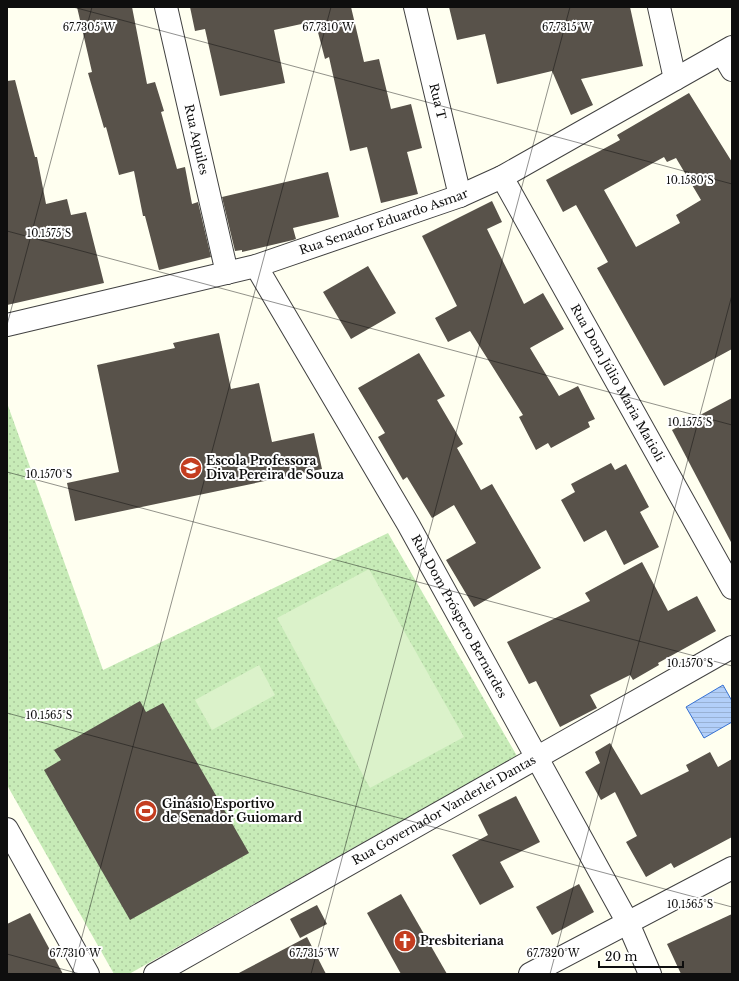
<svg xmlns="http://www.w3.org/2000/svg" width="739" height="981" font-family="'Libre Baskerville',serif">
	<defs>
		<pattern id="park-dots" width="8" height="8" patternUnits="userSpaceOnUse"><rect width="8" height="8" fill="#c7ebb7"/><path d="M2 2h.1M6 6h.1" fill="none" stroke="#aac89c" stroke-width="1.8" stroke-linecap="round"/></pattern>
		<pattern id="water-rules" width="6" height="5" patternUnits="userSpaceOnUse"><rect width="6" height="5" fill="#b2cff9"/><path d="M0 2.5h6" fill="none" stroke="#98b1d4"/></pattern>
	</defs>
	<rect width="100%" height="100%" fill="#fffff0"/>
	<polygon fill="url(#park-dots)" points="7,403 103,670 388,533 517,756 129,974 114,974 7,785"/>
	<g fill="#dbf2ca">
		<polygon points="369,569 464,737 370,788 277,618"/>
		<polygon points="259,665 275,695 212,730 195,700"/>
	</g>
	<polygon fill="url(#water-rules)" stroke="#3671d3" points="723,685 732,701 732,722 704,738 686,707"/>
	<g fill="#58524a" fill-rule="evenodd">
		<polygon points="77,7 132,7 147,84 155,82 164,111 161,112 177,169 185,167 192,204 198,202 211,257 159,270 145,216 143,216 134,171 119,175 106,127 104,128 88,73 92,72"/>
		<polygon points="190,7 351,7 364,62 379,59 391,109 411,104 422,148 407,152 418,194 381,203 367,147 350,151 329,57 325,59 315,21 274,30 285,83 220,96 205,29 195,31"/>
		<polygon points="449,7 630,7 643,66 581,79 593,105 571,115 552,71 497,84 485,34 457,40"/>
		<polygon points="15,80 35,157 37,157 46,204 67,199 71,215 86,212 104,283 7,305 7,81"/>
		<path d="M689 93 732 162V349L664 386 597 268 608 262 576 205 563 212 546 180 620 140 617 135ZM664 157 667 162 676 158 701 200 676 215 680 223 636 247 604 190Z"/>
		<polygon points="328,172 339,217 293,228 296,239 293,240 242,252 242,250 235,251 222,197"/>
		<polygon points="492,201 502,222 487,229 524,304 543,293 564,329 530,348 559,396 578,386 595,419 588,422 590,427 551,448 548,443 536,450 519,417 523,415 470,331 448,342 435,318 457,306 422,236"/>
		<polygon points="368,266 396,313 351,339 323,292"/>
		<polygon points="219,333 231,389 259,383 272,442 314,433 322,469 75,521 67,483 119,472 97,365 175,348 173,343"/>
		<polygon points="419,353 445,396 437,400 463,444 457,448 481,490 492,484 541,568 474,607 446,560 476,543 454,505 432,518 407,477 403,480 378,437 385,433 358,388"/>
		<polygon points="732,398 732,544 672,430"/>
		<polygon points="611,463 615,470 626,464 649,507 640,512 659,547 624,565 606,530 584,542 561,500 575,492 571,484"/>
		<polygon points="642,562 668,611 697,596 716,631 658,663 659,665 633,680 630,675 590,695 597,708 560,727 536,681 529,684 507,642 590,601 585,593"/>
		<polygon points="140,701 146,712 163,703 249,853 130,920 44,770 61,760 54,750"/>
		<polygon points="610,743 641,795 689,771 686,765 710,752 718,767 732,759 732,837 674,868 671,863 646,877 626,842 637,836 615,792 601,800 585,772 600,763 595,752"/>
		<polygon points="516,796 540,842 500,862 514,887 480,905 452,855 488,835 478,815"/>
		<polygon points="579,884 594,912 552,935 536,907"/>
		<polygon points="401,894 447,974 401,974 367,913"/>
		<polygon points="317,905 327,924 300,938 290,919"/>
		<polygon points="30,913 63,974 7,974 7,924"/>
		<polygon points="732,914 732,974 681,974 667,944"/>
		<polygon points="307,937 326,974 237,974"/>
	</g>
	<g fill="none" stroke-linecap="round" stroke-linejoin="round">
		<g stroke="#414141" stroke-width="24">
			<g id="minor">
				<path id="s1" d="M166 7 227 273"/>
				<path id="s2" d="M415 7 460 196"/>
				<polyline points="659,7 675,79"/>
				<polyline points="722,53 732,70"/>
				<path id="s3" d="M502 177 732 588"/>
				<path id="s4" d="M256 266 408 524 628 923 650 974"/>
				<path id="s5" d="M7 325 256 266 460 196 502 177 732 47"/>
				<polyline points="7,829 88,974"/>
				<path id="s6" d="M155 974 732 647"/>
			</g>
		</g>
		<g stroke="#414141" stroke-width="24">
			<polyline id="tertiary" points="530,974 732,868"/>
		</g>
		<use href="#minor" stroke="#fff" stroke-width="22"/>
		<use href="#tertiary" stroke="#fff" stroke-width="22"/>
	</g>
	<path fill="none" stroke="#0e0e0e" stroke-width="1" stroke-opacity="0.45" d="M73 7 732 184M7 231 732 425M7 325 92 7M7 472 732 666M7 713 732 907M7 954 80 974M72 974 331 7M311 974 570 7M550 974 732 295"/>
	<defs>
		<g id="school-disc" transform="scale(1.15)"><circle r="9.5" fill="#c43d20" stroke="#fff"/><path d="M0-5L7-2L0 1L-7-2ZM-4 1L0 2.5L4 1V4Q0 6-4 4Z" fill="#fff"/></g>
		<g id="stadium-disc" transform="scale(1.15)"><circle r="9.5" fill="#c43d20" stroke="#fff"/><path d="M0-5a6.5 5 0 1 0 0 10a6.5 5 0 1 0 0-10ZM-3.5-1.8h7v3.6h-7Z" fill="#fff"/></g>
		<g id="church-disc" transform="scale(1.15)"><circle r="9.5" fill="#c43d20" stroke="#fff"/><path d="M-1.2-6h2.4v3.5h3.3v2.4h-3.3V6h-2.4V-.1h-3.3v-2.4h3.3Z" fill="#fff"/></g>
	</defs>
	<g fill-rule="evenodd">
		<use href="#school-disc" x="191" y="468"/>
		<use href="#stadium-disc" x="146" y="811"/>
		<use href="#church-disc" x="405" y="941"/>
	</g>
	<g text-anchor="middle" stroke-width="4" stroke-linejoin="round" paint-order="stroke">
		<g font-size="12" fill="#0e0e0e" stroke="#fff">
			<text dy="4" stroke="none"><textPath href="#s2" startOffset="97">Rua T</textPath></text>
			<text dy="4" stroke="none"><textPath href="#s1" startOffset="136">Rua Aquiles</textPath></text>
			<text dy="4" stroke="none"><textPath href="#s5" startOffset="391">Rua Senador Eduardo Asmar</textPath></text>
			<text dy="4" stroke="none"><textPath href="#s3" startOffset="236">Rua Dom Júlio Maria Matioli</textPath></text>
			<text dy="4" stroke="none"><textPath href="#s4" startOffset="405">Rua Dom Próspero Bernardes</textPath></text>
			<text dy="4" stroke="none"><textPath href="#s6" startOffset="332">Rua Governador Vanderlei Dantas</textPath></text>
		</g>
		<g font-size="12" font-weight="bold" fill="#0e0e0e" stroke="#fff" text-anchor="start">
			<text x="206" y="465">Escola Professora<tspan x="206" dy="14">Diva Pereira de Souza</tspan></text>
			<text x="162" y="808">Ginásio Esportivo<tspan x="162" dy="14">de Senador Guiomard</tspan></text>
			<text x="420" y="945">Presbiteriana</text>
		</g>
	</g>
	<g font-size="10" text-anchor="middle" fill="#0e0e0e" stroke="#fff" stroke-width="4" stroke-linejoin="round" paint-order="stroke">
		<text x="89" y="31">67.7305°W</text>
		<text x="328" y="31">67.7310°W</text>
		<text x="567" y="31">67.7315°W</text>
		<text x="690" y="184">10.1580°S</text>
		<text x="49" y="237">10.1575°S</text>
		<text x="690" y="426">10.1575°S</text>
		<text x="49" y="478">10.1570°S</text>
		<text x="690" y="667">10.1570°S</text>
		<text x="49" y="719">10.1565°S</text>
		<text x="690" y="908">10.1565°S</text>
		<text x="75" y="957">67.7310°W</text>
		<text x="314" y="957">67.7315°W</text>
		<text x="553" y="957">67.7320°W</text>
	</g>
	<rect width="739" height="981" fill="none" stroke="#0e0e0e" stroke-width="16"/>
	<path d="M599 961v6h84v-6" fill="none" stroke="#0e0e0e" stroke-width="2"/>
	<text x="605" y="961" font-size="12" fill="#0e0e0e" stroke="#ffffff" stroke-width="3" paint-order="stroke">20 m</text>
</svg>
